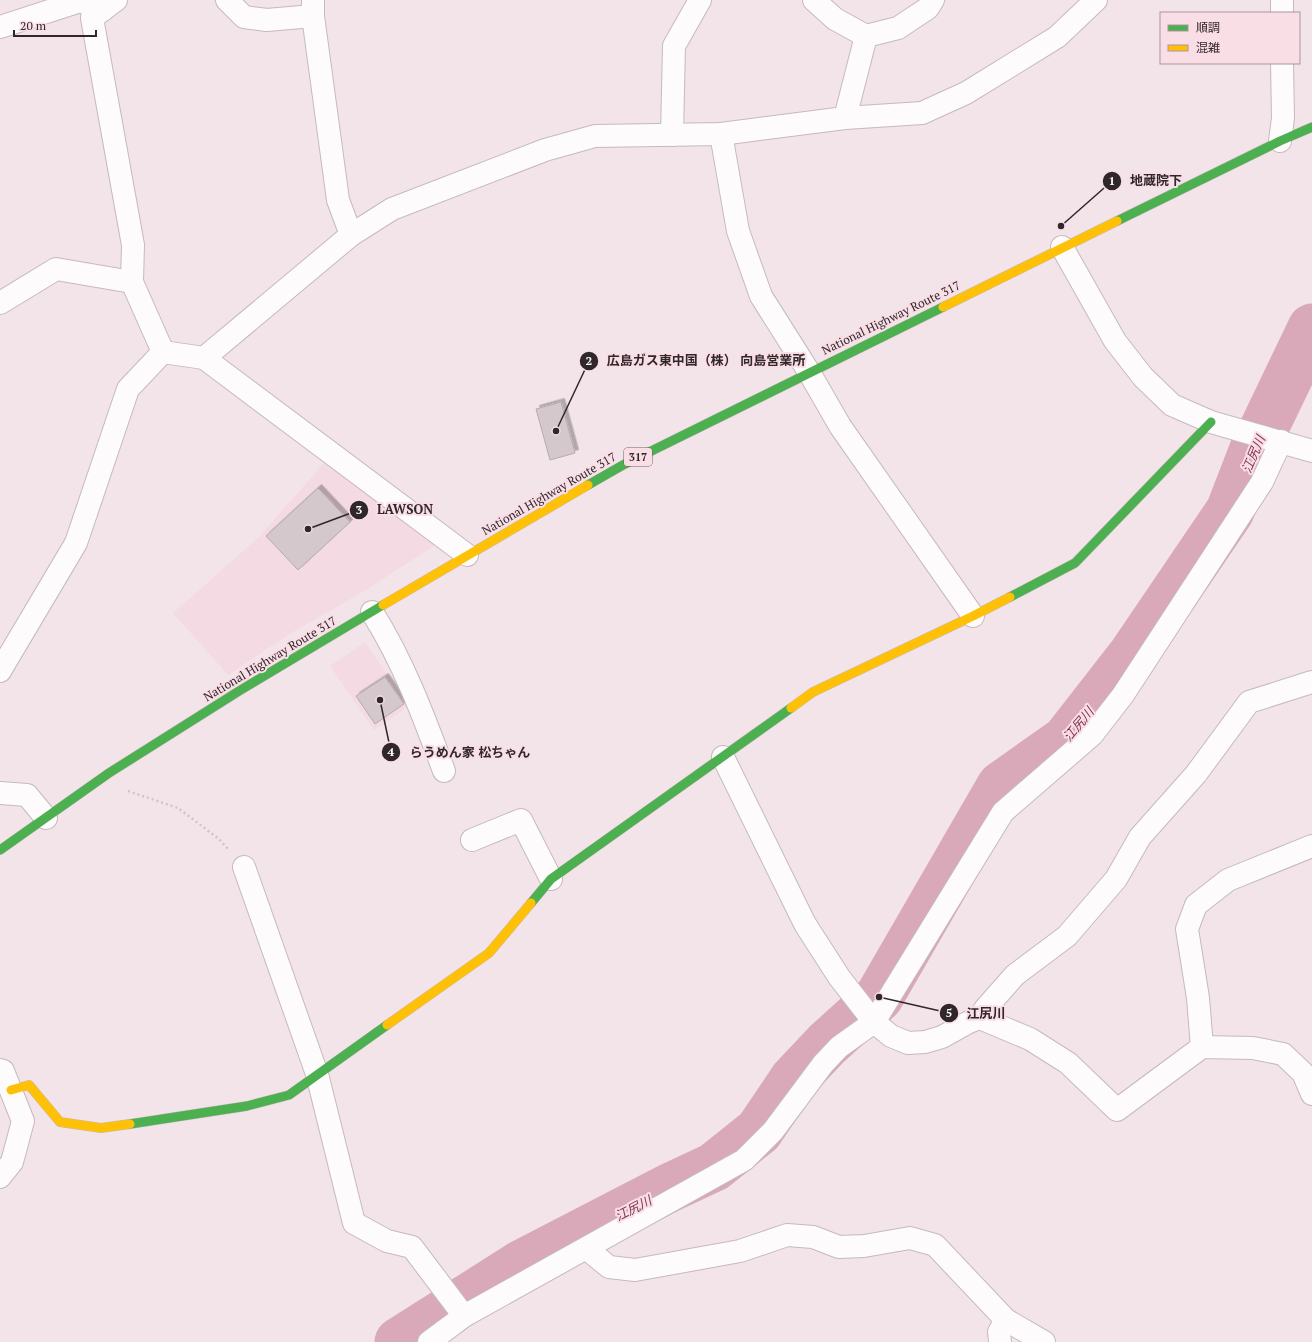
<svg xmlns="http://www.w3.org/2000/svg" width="1312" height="1342" font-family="'PT Serif','Noto Sans JP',serif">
	<defs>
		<filter id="shadow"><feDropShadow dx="3.5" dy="-3.5" stdDeviation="0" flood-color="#0004"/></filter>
	</defs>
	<rect width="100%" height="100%" fill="#f3e4e9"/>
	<g fill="#f4dae2">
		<polygon points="324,463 437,544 361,593 293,632 228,675 173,613 258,538"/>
		<polygon points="365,642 409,706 374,730 330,666"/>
	</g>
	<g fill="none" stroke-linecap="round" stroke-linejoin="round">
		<polyline stroke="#d9a8b9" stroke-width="49" points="399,1342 522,1264 669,1188 714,1167 759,1131 794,1079 827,1044 879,997 1001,786 1066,740 1133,654 1230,511 1254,449 1312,328"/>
	</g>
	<g fill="#d4c8cc" stroke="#b6abaf" filter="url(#shadow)">
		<polygon points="561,402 575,453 550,460 536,409"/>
		<polygon points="318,488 350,522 298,570 266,536"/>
		<polygon points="385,677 404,704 375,724 356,696"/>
	</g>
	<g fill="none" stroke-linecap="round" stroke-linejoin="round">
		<g stroke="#c5babd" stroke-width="24">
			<g id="street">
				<polyline points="116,0 92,18 133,245 132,282 163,352"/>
				<polyline points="227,0 244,17 267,20 313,16"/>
				<polyline points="313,0 313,16 338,200 351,235"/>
				<polyline points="814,0 835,19 866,36 898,28 928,8 933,0"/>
				<polyline points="1282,0 1282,13"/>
				<polyline points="0,27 80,1 103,10"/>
				<polyline points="845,118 922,113 966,93 1057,37 1096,0"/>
				<polyline points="721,134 738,231 761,296 809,372 840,426 973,616"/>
				<polyline points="672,135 674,46 700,0"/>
				<polyline points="1280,141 1283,118 1282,63"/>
				<polyline points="1062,247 1115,341 1143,377 1172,405 1211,422 1312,451"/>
				<polyline points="0,303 56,269 132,282"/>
				<polyline points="204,358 351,235 392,209 545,150 595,136 721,134 845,118 866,36"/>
				<path d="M372 612C403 661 424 717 444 771"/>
				<polyline points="0,671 76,543 128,389 163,352 204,358 467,555"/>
				<polyline points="723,757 805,924 839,977 874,1022 1003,812 1092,735 1123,695 1262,482 1281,441"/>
				<polyline points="0,793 27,795 46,818"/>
				<polyline points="472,840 521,820 551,879"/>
				<polyline points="244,867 317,1074 354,1223 387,1241 412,1247 464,1316"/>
				<polyline points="980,1018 985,1009 1015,975 1067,936 1116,879 1140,837 1196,774 1249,702 1312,682"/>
				<polyline points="1202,1047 1198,998 1187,929 1196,905 1228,880 1312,846"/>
				<polyline points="0,1070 3,1071 23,1121 12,1162 0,1177"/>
				<polyline points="587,1249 609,1267 635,1270 740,1251 787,1235 813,1237 839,1247 864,1246 910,1238 935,1245 1006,1320 1044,1342"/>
				<polyline points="429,1342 464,1316 744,1160 773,1131 823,1064 839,1047 874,1022 891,1036 908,1043 925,1042 942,1037 969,1022 980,1018 1030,1039 1068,1063 1117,1110 1202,1047 1253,1048 1283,1054 1303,1073 1312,1094"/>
				<polyline points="1000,1342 999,1332 1006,1320"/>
			</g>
		</g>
		<g stroke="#c5babd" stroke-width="10">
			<g id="fast">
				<polyline points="1117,221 1280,141 1312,127"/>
				<polyline points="588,485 623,465 943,307"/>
				<polyline points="1010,597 1075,563 1211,422"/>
				<polyline points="0,850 109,773 239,691 383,605"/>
				<polyline points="531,903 551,879 791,708"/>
				<polyline points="130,1124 247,1106 289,1095 387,1025"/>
			</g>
		</g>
		<g stroke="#c5babd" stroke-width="10">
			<g id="slow">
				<polyline points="943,307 1117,221"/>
				<polyline points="383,605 588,485"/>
				<polyline points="791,708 813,692 973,616 1010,597"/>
				<polyline points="387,1025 489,953 531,903"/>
				<polyline points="11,1090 29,1085 60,1122 101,1128 130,1124"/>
			</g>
		</g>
		<polyline stroke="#ccc6c8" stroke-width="2.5" stroke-dasharray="2 3" stroke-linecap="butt" points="128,791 178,808 219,839 228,849"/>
		<use href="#street" stroke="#fdfbfc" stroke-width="22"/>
		<use href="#fast" stroke="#4caf50" stroke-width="9"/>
		<use href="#slow" stroke="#ffc107" stroke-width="9"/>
	</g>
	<g text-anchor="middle" stroke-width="4" stroke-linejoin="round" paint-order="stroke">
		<rect fill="#f9dee6" stroke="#6c5e62" stroke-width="1" x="624" y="448" width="28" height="18" rx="3"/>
		<g font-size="11" font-weight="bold" fill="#30272a">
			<text x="638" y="461">317</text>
		</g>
		<g font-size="12" fill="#30272a" stroke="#f9dee6">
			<text transform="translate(891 318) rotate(-26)" y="4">National Highway Route 317</text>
			<text transform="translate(549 494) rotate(-30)" y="4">National Highway Route 317</text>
			<text transform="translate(270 659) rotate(-31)" y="4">National Highway Route 317</text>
		</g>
		<g font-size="13" font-style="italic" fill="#823454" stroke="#f9dee6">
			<text transform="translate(1253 454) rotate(-67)" y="5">江尻川</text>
			<text transform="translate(1078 724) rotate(-50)" y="5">江尻川</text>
			<text transform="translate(633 1208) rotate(-27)" y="5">江尻川</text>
		</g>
	</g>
	<path fill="none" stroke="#30272a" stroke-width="1.5" d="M1061 226L1112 181M556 431L589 361M308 529L359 510M380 700L391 752M879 997L949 1013"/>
	<g fill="#30272a" stroke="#f9dee6" stroke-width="1.5">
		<circle cx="1061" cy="226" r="4"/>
		<circle cx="556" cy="431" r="4"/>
		<circle cx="308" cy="529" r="4"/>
		<circle cx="380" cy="700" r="4"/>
		<circle cx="879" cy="997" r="4"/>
		<circle cx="1112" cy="181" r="10"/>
		<circle cx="589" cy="361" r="10"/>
		<circle cx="359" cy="510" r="10"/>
		<circle cx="391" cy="752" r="10"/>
		<circle cx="949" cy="1013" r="10"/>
	</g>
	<g font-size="12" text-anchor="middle" font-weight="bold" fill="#fff">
		<text x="1112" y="185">1</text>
		<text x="589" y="365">2</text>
		<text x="359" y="514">3</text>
		<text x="391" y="756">4</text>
		<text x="949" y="1017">5</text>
	</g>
	<g font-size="13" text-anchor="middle" font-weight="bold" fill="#30272a" stroke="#f9dee6" stroke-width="4" stroke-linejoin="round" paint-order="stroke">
		<text x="1156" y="185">地蔵院下</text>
		<text x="706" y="365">広島ガス東中国（株） 向島営業所</text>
		<text x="405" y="514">LAWSON</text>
		<text x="470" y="757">らうめん家 松ちゃん</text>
		<text x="986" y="1018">江尻川</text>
	</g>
	<rect x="1160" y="12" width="140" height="52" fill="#f9dee6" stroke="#a9959b"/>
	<rect x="1168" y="25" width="20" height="6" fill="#4caf50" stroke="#a9959b"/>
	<text x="1196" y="32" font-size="12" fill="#30272a">順調</text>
	<rect x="1168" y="45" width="20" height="6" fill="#ffc107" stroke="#a9959b"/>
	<text x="1196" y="52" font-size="12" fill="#30272a">混雑</text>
	<path d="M14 30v6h82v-6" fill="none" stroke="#30272a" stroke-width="2"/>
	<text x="20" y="30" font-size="12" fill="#30272a" stroke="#f9dee6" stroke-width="3" paint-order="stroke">20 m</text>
</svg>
